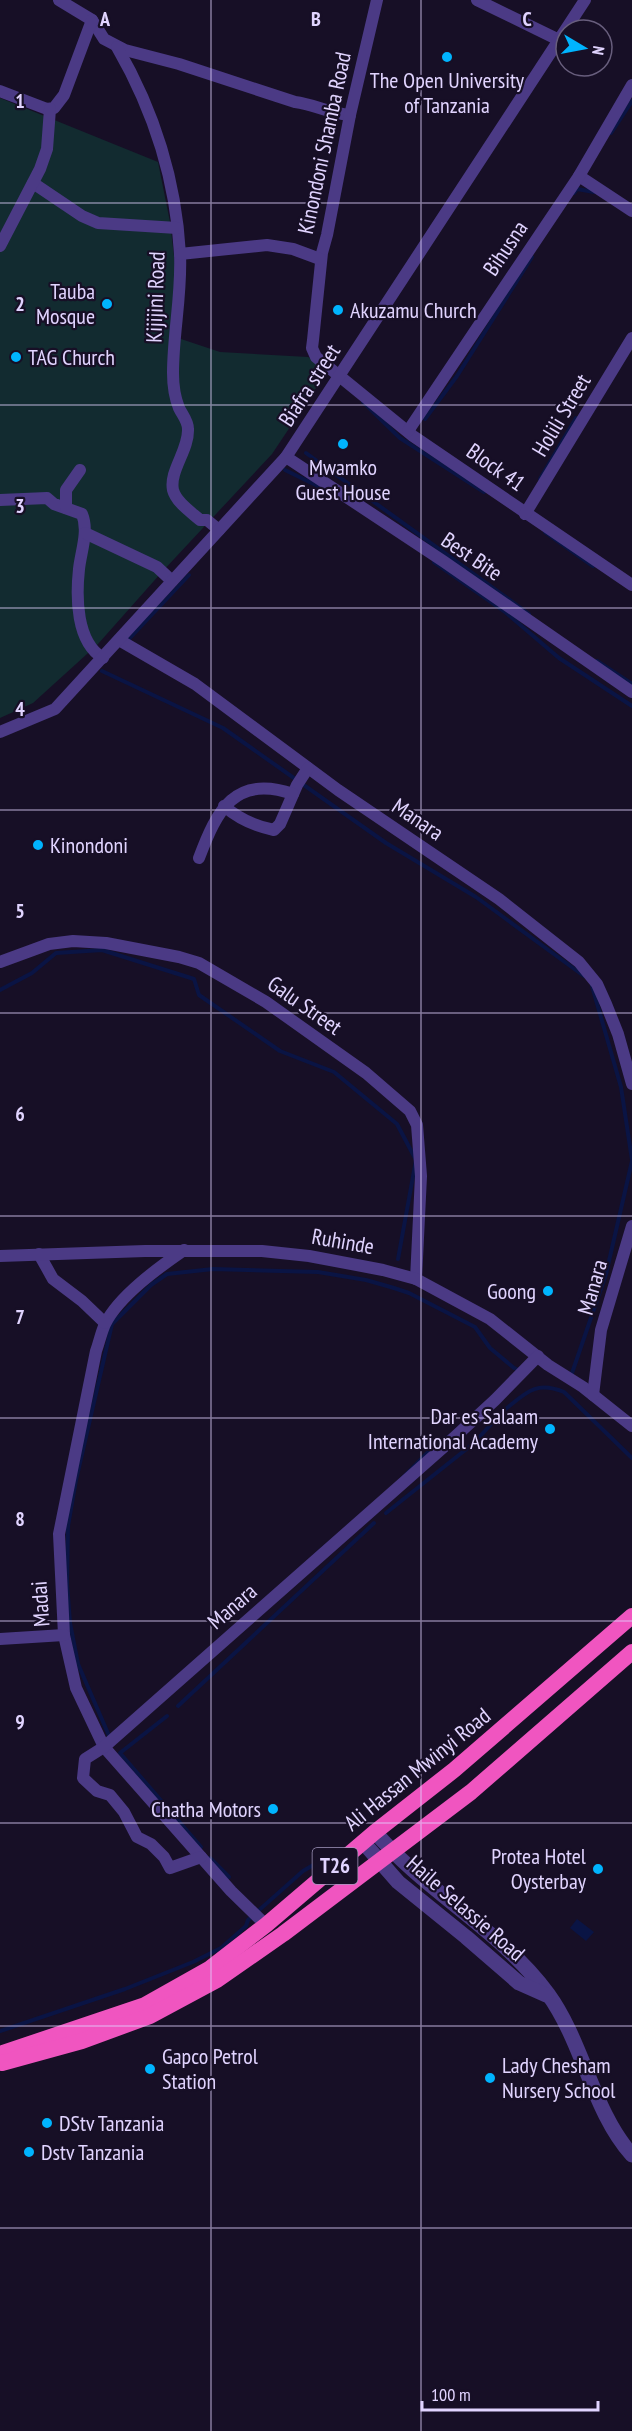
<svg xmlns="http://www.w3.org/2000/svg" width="632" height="2431" font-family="'PT Sans Narrow',sans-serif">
	<rect width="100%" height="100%" fill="#170f26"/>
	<polygon fill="#122b30" points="0,98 158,162 170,222 176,273 172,336 220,352 308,357 328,370 272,454 161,573 98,644 33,703 0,718"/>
	<polygon fill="#0a1444" points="577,1919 594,1932 586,1941 570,1928"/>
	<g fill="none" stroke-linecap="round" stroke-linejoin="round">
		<g stroke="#0a1444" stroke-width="4">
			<polyline points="611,133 632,101"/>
			<polyline points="574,193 577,189 594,192"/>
			<polyline points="363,402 400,438 484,492"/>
			<polyline points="425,419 457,376 532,257"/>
			<polyline points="306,453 529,614"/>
			<polyline points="285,470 328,491"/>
			<polyline points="540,479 576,418"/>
			<polyline points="545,532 593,566"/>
			<polyline points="434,562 504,611 559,658 632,706"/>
			<polyline points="128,640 189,575"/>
			<polyline points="597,661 632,684"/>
			<polyline points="102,671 223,728 386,843 476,897 584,976"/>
			<polyline points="592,986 621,1087 632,1160"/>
			<polyline points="0,990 32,973 56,953 102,950 194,979 199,995 280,1051 334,1072 397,1124 416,1160 398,1259"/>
			<polygon points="213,1269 318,1272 366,1280 394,1288 409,1293 475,1327 490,1348 514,1368 519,1370 521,1375 464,1427 434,1446 393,1488 320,1551 282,1588 158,1700 110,1738 78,1664 70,1623 67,1584 68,1526 76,1480 112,1324 151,1285 167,1274"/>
			<polyline points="571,1376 606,1274 632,1161"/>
			<path d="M502 1412C525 1394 534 1380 564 1392L632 1458"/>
			<polyline points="386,1513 474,1443 493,1422"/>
			<polyline points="178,1706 374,1523"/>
			<polyline points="167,1716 120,1753 201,1847"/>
			<polyline points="210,1858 229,1877"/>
			<polyline points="0,2031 125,1989 193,1962 221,1948 246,1926 248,1920 303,1871 341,1849"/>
		</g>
		<g stroke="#4b3a85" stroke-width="12">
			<path d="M59 0 92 20 104 39 125 50 179 64 295 102C314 104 330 114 350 115"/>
			<polyline points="377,0 350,115 327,235 322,253 313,340 312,348 316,357 413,436 632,585"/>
			<polyline points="477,0 559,40"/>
			<path d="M117 47C154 111 176 180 180 254 182 294 173 333 173 373 173 384 175 398 179 408 183 416 188 421 188 429 189 450 169 471 173 490 176 502 191 512 200 520H207L219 530"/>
			<polyline points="0,91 47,109 54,108 64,95 92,20"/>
			<polyline points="579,176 632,211"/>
			<polyline points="33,183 82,216 98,223 177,228"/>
			<polyline points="0,246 40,169 47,149 50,109"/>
			<polyline points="180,254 267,245 293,249 320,259"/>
			<polyline points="408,431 579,176 632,85"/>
			<polyline points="286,457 443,561 632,692"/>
			<path d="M0 500 47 498 54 504 82 514C89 531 81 551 79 569 76 597 76 642 103 658"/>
			<polyline points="66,508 66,490 80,470"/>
			<polyline points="525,514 632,338"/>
			<polyline points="85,533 157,567 172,581"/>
			<polyline points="119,640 195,684 338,790 499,899 579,962 597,984 606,1004 618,1034 632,1084"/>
			<polyline points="0,732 55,709 286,457 585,0"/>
			<path d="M224 806C239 819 254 826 274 830L280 824 297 785 308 768"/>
			<path d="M199 858C217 810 235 774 293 794"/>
			<polyline points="0,962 49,944 73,941 106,943 179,957 199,963 266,1002 366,1073 410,1111 417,1125 421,1176 416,1279"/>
			<path d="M184 1250C158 1268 119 1296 105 1324 101 1333 99 1343 96 1351L59 1534 64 1635 76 1688 104 1747 231 1891 266 1925"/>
			<polyline points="39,1254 53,1279 82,1301 105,1323"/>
			<polyline points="0,1256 145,1251 262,1251 309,1256 383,1270 416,1279 490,1319 548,1365 583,1387 632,1426"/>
			<polyline points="593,1395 601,1330 632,1226"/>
			<polyline points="0,1639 64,1635"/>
			<polyline points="201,1857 170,1868 164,1857 151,1844 137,1837 124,1812 110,1795 97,1791 83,1778 85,1759 104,1747 446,1445 495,1400 538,1356"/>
		</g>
		<g stroke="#4b3a85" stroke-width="15">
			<path d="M375 1832C426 1892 501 1930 548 1994 583 2042 593 2112 632 2155"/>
			<polyline points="363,1842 398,1882 466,1937 519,1983 546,1995"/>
		</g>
		<g stroke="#f055c0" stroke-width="16">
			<polyline points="0,2054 145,2005 209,1969 266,1925 375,1832 454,1770 632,1616"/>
			<polyline points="2,2063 82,2041 150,2016 217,1980 283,1934 471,1792 632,1652"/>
		</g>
	</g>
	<path fill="none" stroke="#e1d4ff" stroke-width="1.5" stroke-opacity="0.55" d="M211 0V2431M421 0V2431M0 203H632M0 405H632M0 608H632M0 810H632M0 1013H632M0 1216H632M0 1418H632M0 1621H632M0 1823H632M0 2026H632M0 2228H632"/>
	<g fill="#00b4fe" stroke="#170f26" stroke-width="2">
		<circle cx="447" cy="57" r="6"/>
		<circle cx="107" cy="304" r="6"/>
		<circle cx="338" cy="310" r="6"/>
		<circle cx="16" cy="357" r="6"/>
		<circle cx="343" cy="444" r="6"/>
		<circle cx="38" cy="845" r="6"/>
		<circle cx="548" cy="1291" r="6"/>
		<circle cx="550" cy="1429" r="6"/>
		<circle cx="273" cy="1809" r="6"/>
		<circle cx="598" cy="1869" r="6"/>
		<circle cx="150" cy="2069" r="6"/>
		<circle cx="490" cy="2078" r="6"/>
		<circle cx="47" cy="2123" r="6"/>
		<circle cx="29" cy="2152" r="6"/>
	</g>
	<g text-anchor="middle" stroke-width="4.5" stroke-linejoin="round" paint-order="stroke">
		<rect fill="#170f26" stroke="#a499be" stroke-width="1.5" x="312.5" y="1848" width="45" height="36" rx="4.5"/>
		<g font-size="21" font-weight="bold" fill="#e1d4ff">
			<text x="335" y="1873">T26</text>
		</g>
		<g font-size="22" fill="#e1d4ff" stroke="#170f26" text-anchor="start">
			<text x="447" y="88" text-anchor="middle">The Open University<tspan x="447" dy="25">of Tanzania</tspan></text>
			<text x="95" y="299" text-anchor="end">Tauba<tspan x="95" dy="25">Mosque</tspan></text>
			<text x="350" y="318">Akuzamu Church</text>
			<text x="28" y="365">TAG Church</text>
			<text x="343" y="475" text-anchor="middle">Mwamko<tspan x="343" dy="25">Guest House</tspan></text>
			<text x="50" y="853">Kinondoni</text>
			<text x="536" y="1299" text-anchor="end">Goong</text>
			<text x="538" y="1424" text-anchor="end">Dar es Salaam<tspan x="538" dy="25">International Academy</tspan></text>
			<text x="261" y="1817" text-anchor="end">Chatha Motors</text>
			<text x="586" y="1864" text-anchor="end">Protea Hotel<tspan x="586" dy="25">Oysterbay</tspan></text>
			<text x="162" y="2064">Gapco Petrol<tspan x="162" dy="25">Station</tspan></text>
			<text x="502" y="2073">Lady Chesham<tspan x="502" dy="25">Nursery School</tspan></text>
			<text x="59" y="2131">DStv Tanzania</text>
			<text x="41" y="2160">Dstv Tanzania</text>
		</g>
		<g font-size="22" fill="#e1d4ff" stroke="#170f26">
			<text transform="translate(324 143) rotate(-78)" y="8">Kinondoni Shamba Road</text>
			<text transform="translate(505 248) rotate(-56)" y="8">Bihusna</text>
			<text transform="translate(155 297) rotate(-88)" y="8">Kijijini Road</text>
			<text transform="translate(309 385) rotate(-57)" y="8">Biafra street</text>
			<text transform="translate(561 415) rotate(-59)" y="8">Holili Street</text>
			<text transform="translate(496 467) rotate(35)" y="8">Block 41</text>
			<text transform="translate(472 556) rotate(34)" y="8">Best Bite</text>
			<text transform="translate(418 819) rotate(34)" y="8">Manara</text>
			<text transform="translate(305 1005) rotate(35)" y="8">Galu Street</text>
			<text transform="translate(343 1241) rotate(10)" y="8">Ruhinde</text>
			<text transform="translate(592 1287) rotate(-74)" y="8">Manara</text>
			<text transform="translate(40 1604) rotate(-94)" y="8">Madai</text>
			<text transform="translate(232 1606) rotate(-41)" y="8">Manara</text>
			<text transform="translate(417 1769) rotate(-39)" y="8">Ali Hassan Mwinyi Road</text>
			<text transform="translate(466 1908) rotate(41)" y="8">Haile Selassie Road</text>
		</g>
	</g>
	<g font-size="20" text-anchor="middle" font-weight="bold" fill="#e1d4ff" stroke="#170f26" stroke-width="4.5" stroke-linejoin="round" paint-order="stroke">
		<text x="105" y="26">A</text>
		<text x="316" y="26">B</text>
		<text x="527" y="26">C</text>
		<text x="20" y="108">1</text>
		<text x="20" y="311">2</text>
		<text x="20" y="513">3</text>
		<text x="20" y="716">4</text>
		<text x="20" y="918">5</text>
		<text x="20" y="1121">6</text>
		<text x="20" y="1324">7</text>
		<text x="20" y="1526">8</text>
		<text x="20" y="1729">9</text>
	</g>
	<g transform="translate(584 48) rotate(100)"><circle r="28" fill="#170f26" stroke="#685e7d" stroke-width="1.5"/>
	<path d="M0-4.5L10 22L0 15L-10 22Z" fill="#00b4fe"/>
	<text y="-9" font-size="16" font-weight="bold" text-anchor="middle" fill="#e1d4ff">N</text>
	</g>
	<path d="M422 2401v9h176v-9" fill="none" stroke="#e1d4ff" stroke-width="3"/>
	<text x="431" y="2401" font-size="18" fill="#e1d4ff" stroke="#170f26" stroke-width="4.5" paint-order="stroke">100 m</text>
</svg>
